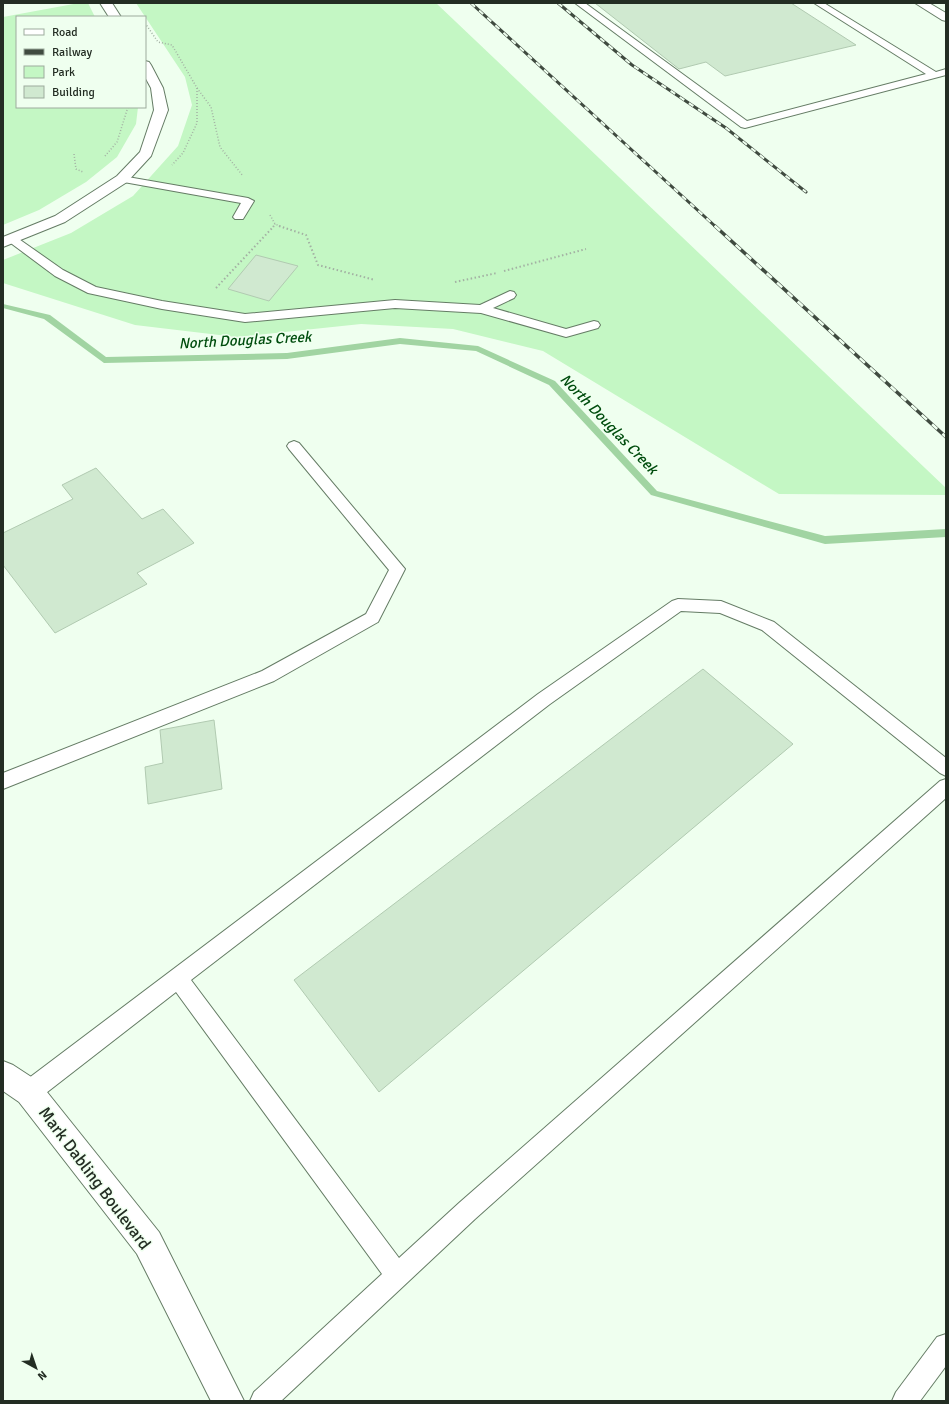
<svg xmlns="http://www.w3.org/2000/svg" width="949" height="1404" font-family="Signika,sans-serif">
	<rect width="100%" height="100%" fill="#efffef"/>
	<g fill="#c4f7c4">
		<polygon points="79,3 88,3 95,17 17,17 17,107 138,107 136,124 117,157 86,182 39,210 3,225 3,17"/>
		<polygon points="136,3 436,3 946,488 946,495 779,494 543,351 453,329 361,324 236,337 135,325 3,283 3,260 71,233 133,196 178,146 192,105 185,77"/>
	</g>
	<g fill="none" stroke-linecap="round" stroke-linejoin="round">
		<polygon fill="#a1d4a2" fill-rule="evenodd" points="3,304 50,315 106,357 287,353 400,338 478,346 555,381 657,491 825,536 946,529 946,537 825,544 651,495 549,385 476,351 400,344 287,359 104,363 44,319 3,308"/>
	</g>
	<g fill="#d0e9d0" stroke="#b1cab1">
		<polygon points="595,3 791,3 856,45 725,76 706,62 679,69"/>
		<polygon points="256,255 298,266 269,301 228,289"/>
		<polygon points="96,468 142,519 163,509 194,543 137,573 147,584 55,633 3,565 3,533 73,499 62,485"/>
		<polygon points="703,669 793,744 379,1092 294,980"/>
		<polygon points="214,720 222,789 148,804 145,767 163,763 160,730"/>
	</g>
	<g fill="none" stroke-linecap="round" stroke-linejoin="round">
		<g stroke="#657c65" stroke-width="2">
			<g id="service">
				<polygon points="575,3 585,3 747,121 926,74 814,3 824,3 936,72 946,69 946,75 745,128 741,127"/>
				<polygon points="122,176 248,198 254,201 243,219 235,219 233,217 241,203 118,181 117,179 118,177"/>
				<polygon points="12,236 16,237 63,270 96,287 162,301 245,314 395,300 480,305 510,291 514,292 516,295 514,298 493,308 566,329 594,321 598,322 600,325 598,328 566,337 481,313 395,308 245,322 162,309 88,293 55,276 8,241 6,239 8,237"/>
				<polygon points="294,441 299,443 405,569 378,622 274,681 3,789 3,773 262,671 366,614 389,570 289,449 287,446 289,443"/>
				<polygon points="678,599 721,601 774,622 946,758 946,776 940,773 762,630 720,613 681,611 550,704 191,980 399,1258 459,1203 940,781 946,779 946,798 475,1219 281,1401 250,1401 254,1392 382,1274 176,992 37,1100 29,1103 21,1100 18,1092 21,1084 538,694 672,601"/>
				<polygon points="946,1334 946,1366 920,1401 892,1401 896,1392 937,1337"/>
			</g>
		</g>
		<g stroke="#657c65" stroke-width="2">
			<polygon id="minor" points="915,3 929,3 946,13 946,21 942,20"/>
		</g>
		<g stroke="#657c65" stroke-width="2">
			<g id="tertiary">
				<polygon points="100,3 112,3 121,17 109,17"/>
				<polygon points="145,61 149,62 151,65 163,88 168,110 151,156 127,182 65,222 3,247 3,237 55,216 117,176 140,152 154,110 151,88 145,77"/>
				<polygon points="3,1061 13,1065 39,1082 159,1232 244,1401 211,1401 137,1254 19,1102 3,1091"/>
			</g>
		</g>
		<g stroke="#a3b1a3" stroke-width="1.5" stroke-dasharray="1 2" stroke-linecap="butt">
			<polyline points="145,23 158,42 172,45 197,88 197,123 183,153 172,165"/>
			<polyline points="197,88 211,107 220,147 243,176"/>
			<polyline points="74,154 76,169 83,172"/>
			<polyline points="105,156 117,142 128,107"/>
			<polyline points="270,215 275,224 282,227"/>
			<polyline points="273,227 275,224"/>
		</g>
		<g stroke="#a3b1a3" stroke-width="2" stroke-dasharray="1.5 2.5" stroke-linecap="butt">
			<polyline points="279,226 306,235 318,265 375,280"/>
			<polyline points="504,271 586,249"/>
			<polyline points="455,282 497,273"/>
			<polyline points="216,288 274,226"/>
		</g>
		<use href="#service" fill="#fff" fill-rule="evenodd"/>
		<use href="#minor" fill="#fff" fill-rule="evenodd"/>
		<use href="#tertiary" fill="#fff" fill-rule="evenodd"/>
		<g stroke="#404b40" stroke-width="3">
			<g id="rail-far1">
				<polyline points="471,3 716,227"/>
				<polyline points="558,3 632,65 726,128 806,192"/>
			</g>
		</g>
		<g stroke="#404b40" stroke-width="3.5">
			<polyline id="rail" points="715,226 946,437"/>
		</g>
		<use href="#rail-far1" stroke="#efffef" stroke-width="2" stroke-dasharray="5.5" stroke-linecap="butt"/>
		<use href="#rail" stroke="#efffef" stroke-width="2.5" stroke-dasharray="7" stroke-linecap="butt"/>
	</g>
	<g text-anchor="middle" stroke-width="3" stroke-linejoin="round" paint-order="stroke">
		<g font-size="15" font-style="italic" fill="#004d0e" stroke="#efffef">
			<text transform="translate(245 340) rotate(-3)" y="5">North Douglas Creek</text>
			<text transform="translate(609 424) rotate(46)" y="5">North Douglas Creek</text>
		</g>
		<g font-size="17" fill="#232d23" stroke="#efffef">
			<text transform="translate(95 1178) rotate(53)" y="6">Mark Dabling Boulevard</text>
		</g>
	</g>
	<rect width="949" height="1404" fill="none" stroke="#232d23" stroke-width="8"/>
	<rect x="16" y="16" width="130" height="92" fill="#efffef" stroke="#9dab9d"/>
	<rect x="24" y="29" width="20" height="6" fill="#ffffff" stroke="#9dab9d"/>
	<text x="52" y="36" font-size="12" fill="#232d23">Road</text>
	<rect x="24" y="49" width="20" height="6" fill="#404b40" stroke="#9dab9d"/>
	<text x="52" y="56" font-size="12" fill="#232d23">Railway</text>
	<rect x="24" y="66" width="20" height="12" fill="#c4f7c4" stroke="#9dab9d"/>
	<text x="52" y="76" font-size="12" fill="#232d23">Park</text>
	<rect x="24" y="86" width="20" height="12" fill="#d0e9d0" stroke="#9dab9d"/>
	<text x="52" y="96" font-size="12" fill="#232d23">Building</text>
	<g transform="translate(36 1368) rotate(140)" stroke="#efffef" stroke-width="3" paint-order="stroke">
	<path d="M0-3L7 15L0 10L-7 15Z" fill="#232d23"/>
	<text y="-6" font-size="11" font-weight="bold" text-anchor="middle" fill="#232d23">N</text>
	</g>
</svg>
